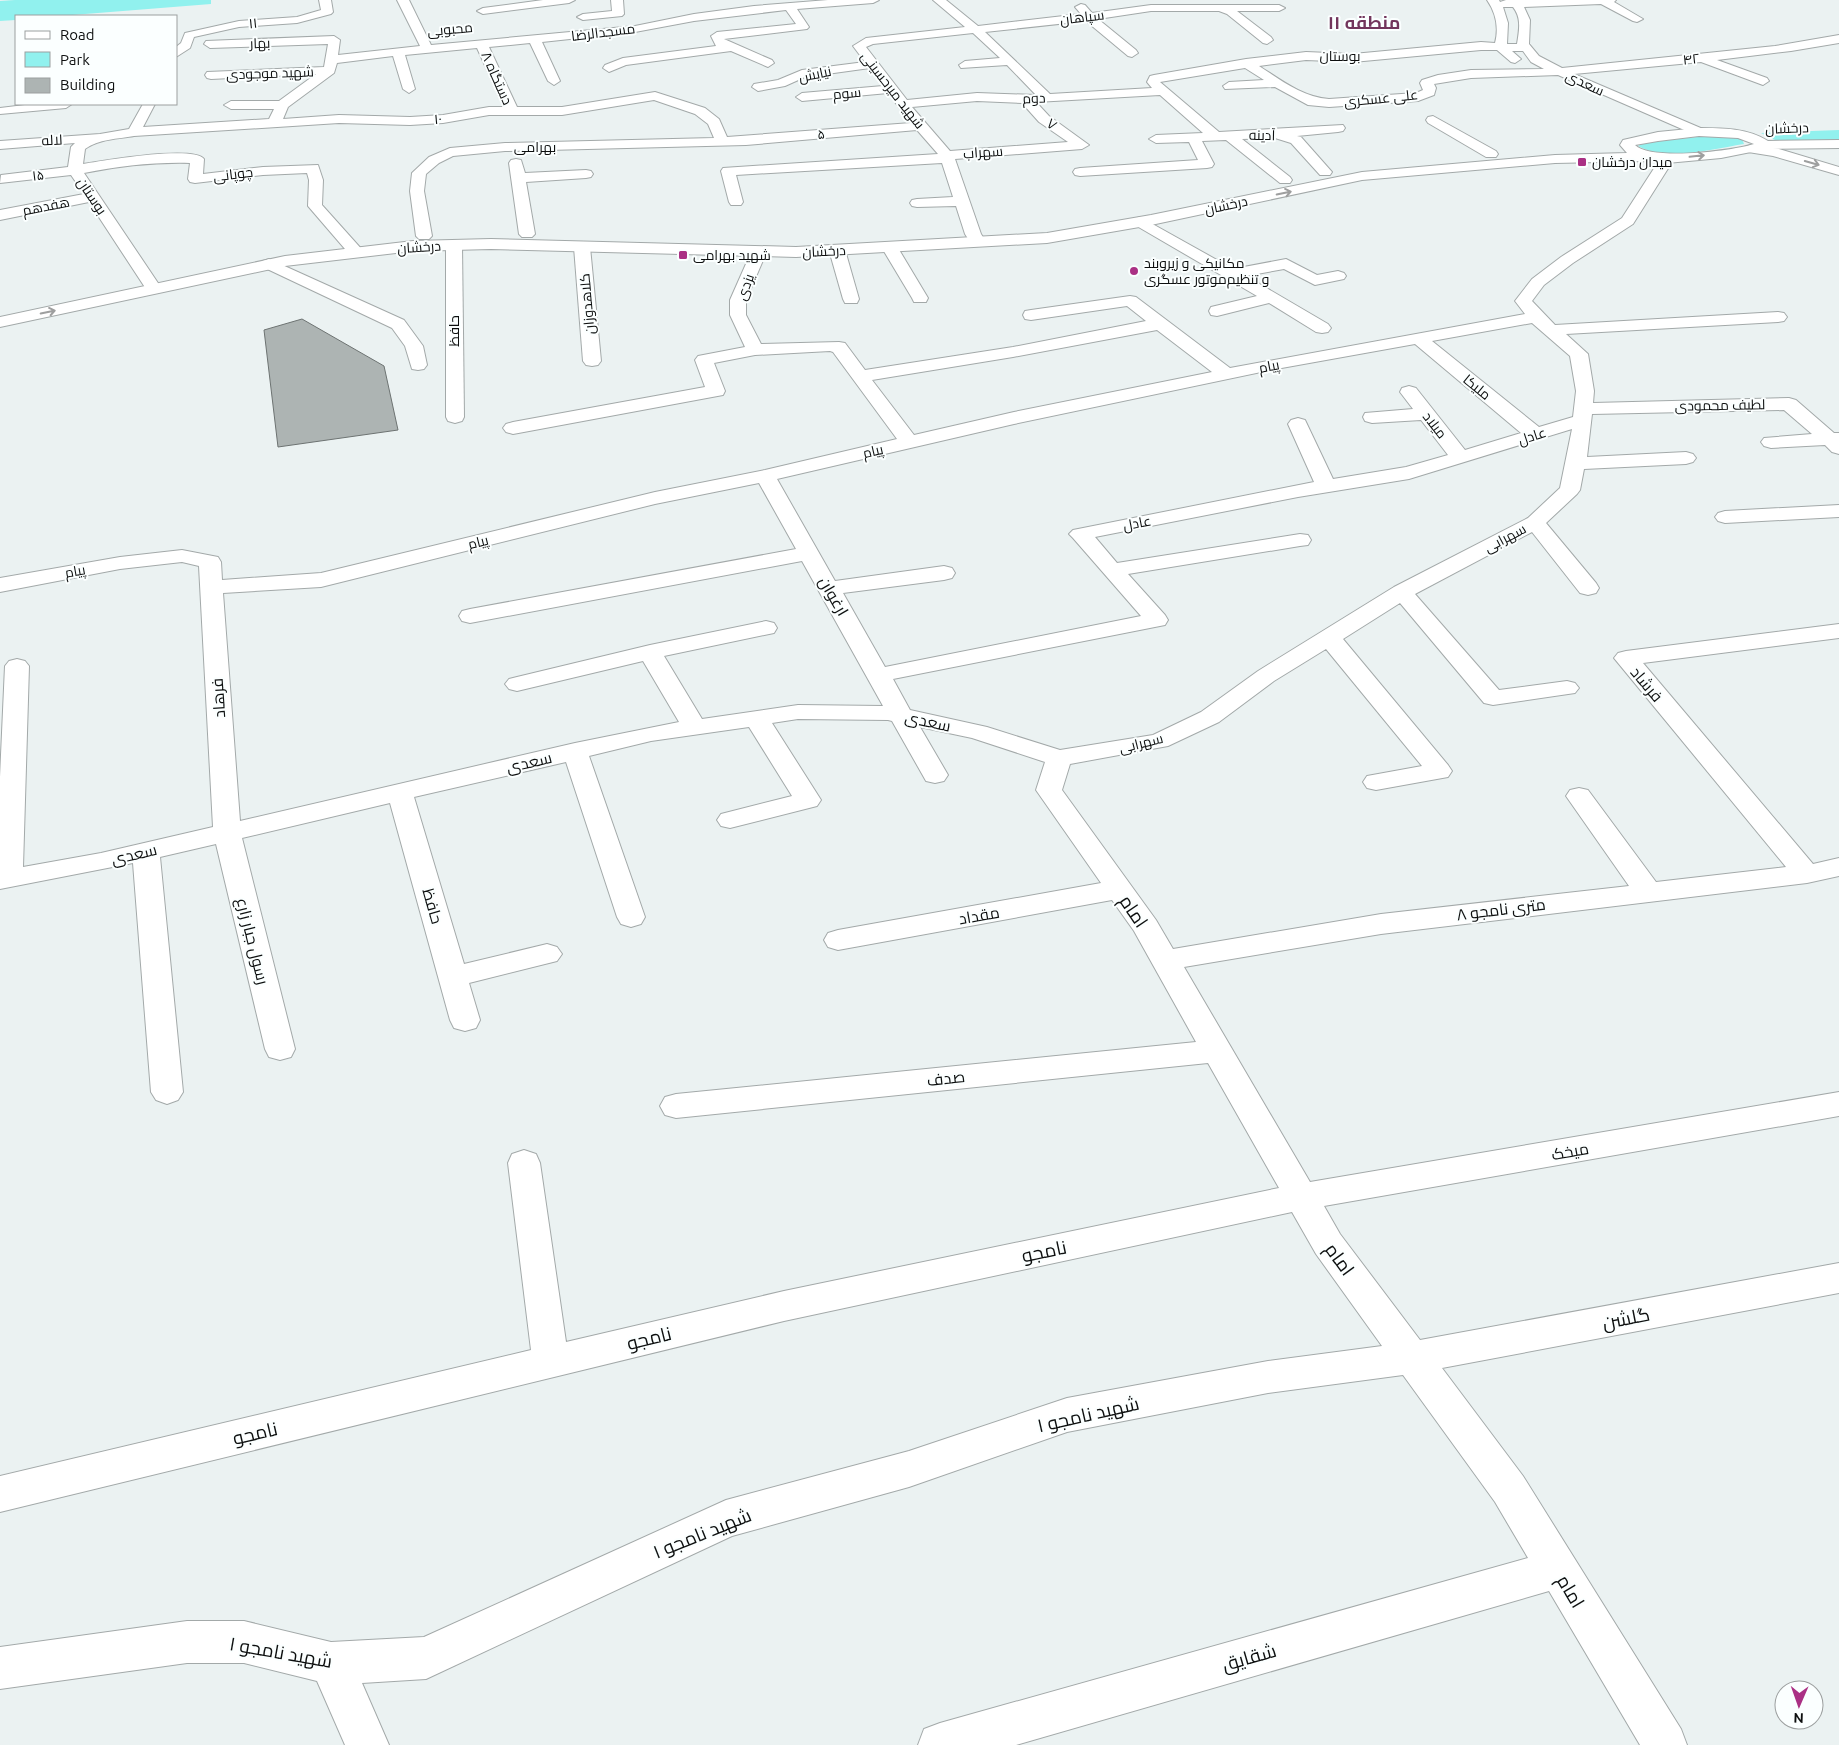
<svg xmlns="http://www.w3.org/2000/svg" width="1839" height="1745" font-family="Ubuntu,Cairo,sans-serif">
	<rect width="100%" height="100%" fill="#ebf2f2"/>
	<g fill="#91f1ee">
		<polygon points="15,0 211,0 211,4 60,16 16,16 16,20 0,21 0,1"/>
		<polygon points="1839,130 1839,140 1779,142 1761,133"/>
		<path d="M1731 135 1742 139 1744 144C1712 149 1667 162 1638 146L1643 143 1706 136Z"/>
	</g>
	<polygon fill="#adb4b3" stroke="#6d7372" points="302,319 384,366 398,430 278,447 264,330"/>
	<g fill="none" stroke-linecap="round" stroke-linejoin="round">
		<g stroke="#a3a9a9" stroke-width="2">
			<g id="minor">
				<polygon points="319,0 331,0 333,12 331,14 297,23 239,27 194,37 190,48 176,57 176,47 181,43 185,33 239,21 297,17 321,10"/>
				<path d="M397 0H409L431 45 635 26 694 14 754 6 828 0H879L873 3 797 9 809 27 807 29 724 39 772 60 774 63 768 67 731 51 626 65 609 72 603 68 605 65 623 58 716 46 711 36 717 32 796 24 786 10 694 21 635 32 542 42 560 81 554 85 548 81 530 43 489 47 517 107H562L655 92 705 108 719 119 727 137 911 123 888 93 802 101 796 97 802 93 883 86 870 68 805 77 785 86 758 91 752 87 754 84 778 80 802 70 865 62 853 46 866 38 965 27 933 0H946L978 26 1081 14 1075 7 1081 4 1085 5 1092 13 1151 5H1279L1285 8 1279 11H1237L1271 37 1273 40 1267 44 1263 43 1227 14 1219 11H1151L1098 19 1136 50 1138 53 1132 57 1128 56 1086 21 985 32 1050 94 1152 88 1147 82 1150 76 1154 75 1246 59 1306 52 1353 54 1481 42 1495 43C1499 28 1496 13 1487 0H1499L1500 2 1506 0H1616L1614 2 1643 19 1637 22 1633 21 1601 4 1524 7 1530 20 1529 44 1539 56 1562 68 1775 46 1839 35V43L1791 51 1717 60 1767 78 1769 81 1763 85 1701 62 1574 74 1703 129 1705 132 1703 135 1698 136 1558 75 1471 78 1434 84 1436 88 1434 95 1418 101 1329 107 1308 105 1275 87 1225 89 1223 86 1229 82 1264 80 1245 68 1160 82 1219 132 1343 125 1345 128 1343 131 1338 132 1297 136 1301 137 1332 172 1330 175H1320L1291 143 1275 138 1242 139 1290 177 1292 180 1290 183H1280L1226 140 1202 141 1214 164 1212 167 1207 168 1080 176 1075 175 1073 172 1075 169 1080 168 1198 160 1189 142 1156 143 1149 139 1156 135 1203 133 1160 95 1036 102 1049 116 1089 145 1082 149 955 159 981 234 986 242 984 245H972L965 234 956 206 917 207 912 206 910 203 912 200 917 199 953 197 942 163 736 175 743 202 741 205H731L729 202 721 171 723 168 938 154 917 130 746 145 505 151 453 156 439 163 426 174 424 191 432 236 429 239H419L416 236 410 191 412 173 429 157 450 148 505 143 714 138 708 124 695 114 654 100 562 115H489L443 123 410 125 339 123 134 136C118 139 98 139 85 149L83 164C102 161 193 145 204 159L203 174 263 167 318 165 323 180 322 205 365 253 363 256H351L308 206 309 180 307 173 263 175 195 183 190 182 188 179 190 163C154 162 119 166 84 173L162 289 160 292H148L89 202 0 220V210L84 194 71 175 0 183 1 175 68 167 71 147 75 143 0 149V141L100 134 129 129 143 104H155L143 127 269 119 274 109H231L224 105 231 101H279L316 74 211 79 207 78 205 75 207 72 324 67 328 44 210 48 204 44 206 41 334 36 340 40 338 55 420 46ZM1503 7H1513C1522 18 1519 31 1517 44H1507L1508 23ZM973 33 1000 58 965 61 959 65 961 68 1007 65 1036 95 977 93 907 100 866 47 873 44ZM477 48 504 107H489L443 115 410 117 339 115 283 119 288 107 334 73 337 63 393 56 403 89 409 93 415 89 405 55ZM1481 50H1497L1511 62 1515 63 1521 59 1512 51H1523L1531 62 1544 69 1471 70 1438 75 1422 80 1420 83 1423 90 1416 93 1329 99C1302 97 1281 80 1259 66L1306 60 1353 62ZM977 101 1022 103 1039 122 1068 142 950 151 912 107Z"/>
				<polygon points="543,0 575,0 569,3 483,14 477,11 483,8"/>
				<polygon points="611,0 623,0 624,14 622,16 583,20 577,17 583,14 612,11"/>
				<polygon points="33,104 72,104 66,108 0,114 0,108"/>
				<polygon points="1433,116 1496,151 1498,154 1496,157 1486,157 1428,123 1426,120 1428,117"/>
				<polygon points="1753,145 1779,149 1839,167 1839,175 1773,156 1748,152 1746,149 1748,146"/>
				<path d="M1667 155 1674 159 1633 224 1573 263 1544 285 1532 301 1555 325 1778 312 1784 313 1787 317 1784 321 1778 322 1566 334 1588 354 1594 391 1593 403 1789 398 1796 400 1834 433H1839V454L1832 452 1825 445 1771 448 1764 446 1761 442 1764 438 1812 434 1784 410 1592 414 1587 457 1686 452 1693 454 1696 458 1693 462 1686 464 1584 469 1580 490 1577 494 1546 523 1596 583 1599 588 1596 593 1588 595 1580 593 1532 532 1415 594 1499 690 1567 681 1575 683 1579 688 1575 693 1493 705 1484 703 1400 603 1343 639 1448 765 1452 771 1448 777 1376 790 1367 788 1363 782 1367 776 1422 766 1326 649 1274 681 1219 722 1168 746 1070 764 1062 790 1156 920 1173 949 1381 914 1629 886 1566 796 1570 790 1579 788 1588 790 1656 882 1786 867 1614 658 1618 653 1626 651 1839 624V638L1643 663 1813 864 1839 858V876L1807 883 1381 934 1184 967 1310 1182 1839 1092V1116L1324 1206 1340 1234 1420 1340 1839 1263V1293L1442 1368 1523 1476 1681 1729 1687 1745H1640L1549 1591 1016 1745H918L924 1729 940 1723 1528 1558 1495 1502 1403 1375 1268 1393 1067 1432 909 1487 732 1536 426 1679 362 1683 389 1745H345L317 1681 244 1663H187L0 1689V1647L187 1621H244L331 1642 424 1637 726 1500 909 1451 1067 1398 1268 1361 1382 1346 1316 1254 1292 1212 784 1321 0 1512V1476L531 1350 508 1163 512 1154 524 1150 536 1154 540 1163 566 1342 784 1291 1279 1188 1208 1063 676 1118 665 1115 660 1106 665 1097 676 1094 1196 1042 1134 931 1112 900 838 950 828 947 824 940 828 933 838 930 1101 883 1036 790 1045 762 972 738 920 727 948 775 944 781 935 783 926 781 892 721 888 720 798 719 772 723 821 800 817 806 730 828 721 826 717 820 721 814 792 796 749 727 651 741 589 756 645 917 641 924 631 927 621 924 617 917 566 762 414 797 464 964 547 944 557 947 562 954 557 961 469 983 480 1020 476 1028 465 1031 454 1028 450 1020 390 803 242 838 295 1049 291 1057 280 1060 269 1057 265 1049 216 844 160 857 183 1092 178 1100 167 1104 156 1100 151 1092 133 863 0 889V777L5 666 9 661 17 659 25 661 29 666 23 867 101 853 213 827 199 566 182 562 120 569 0 592V578L120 557 182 550 218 557 221 562 222 580 321 573 655 492 765 470 897 439 833 352 830 351 755 355 714 363 725 391 723 395 513 434 506 432 503 428 506 424 513 422 705 387 695 360 698 356 745 347 730 315V300L753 248H765L767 251 746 300V315L761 344 839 342 845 343 865 370 1013 347 1146 321 1127 306 1031 320 1025 319 1023 315 1025 311 1031 310 1130 296 1136 297 1230 368 1525 314 1515 301 1532 279 1561 257 1622 218 1662 156ZM1532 323 1570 356 1576 391 1573 417 1539 427 1432 341ZM1157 330 1212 372 1014 412 914 435 872 380 1013 357ZM1415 344 1521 433 1465 450 1416 388 1409 386 1402 388 1400 392 1413 409 1365 413 1363 417 1365 421 1372 423 1421 420 1448 455 1406 467 1333 479 1305 420 1298 418 1291 420 1288 424 1314 482 1073 530 1069 534 1073 538 1141 616 885 667 843 593 944 580 952 578 955 573 952 568 944 566 835 581 777 479 1014 424 1276 369ZM1572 429 1560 488 1528 518 1394 587 1258 671 1201 712 1153 735 1060 750 987 727 910 710 893 679 1165 625 1168 620 1165 615 1128 574 1300 546 1308 545 1311 540 1308 535 1300 534 1117 563 1095 537 1298 497 1409 479ZM759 483 796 549 470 609 462 611 459 616 462 621 470 623 802 561 883 706 798 705 702 719 664 656 774 633 777 628 774 623 766 621 650 645 517 677 509 679 505 684 509 689 517 691 643 661 679 722 575 743 240 821 223 593 321 587 655 504Z"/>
				<polygon points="516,159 521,160 525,173 586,170 591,171 593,174 591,177 586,178 526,182 535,234 532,237 522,237 519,234 509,163 511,160"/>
				<polygon points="1140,217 1233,269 1286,259 1317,275 1338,271 1344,273 1346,276 1344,279 1315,285 1284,269 1246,276 1328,324 1331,328 1328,332 1322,333 1316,332 1269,303 1217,316 1211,315 1209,311 1211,307 1257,296 1135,225 1132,222 1135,219"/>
				<polygon points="454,240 460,242 462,245 464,417 462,421 455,423 448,421 446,417 446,245 448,242"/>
				<polygon points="582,242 588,244 590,247 601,361 598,365 592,366 586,365 583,361 574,247 576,244"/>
				<polygon points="890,243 896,245 898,248 928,298 926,302 914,302 912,298 882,248 884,245"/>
				<polygon points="837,245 843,247 845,250 859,299 857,303 845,303 843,299 829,250 831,247"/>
				<polygon points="269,259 404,320 423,346 427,365 424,369 418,370 412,369 405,346 392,328 263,267 261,264 263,261"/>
				<polygon points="1839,505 1839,517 1725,523 1718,521 1715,517 1718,513 1725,511"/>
			</g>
		</g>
		<g stroke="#a3a9a9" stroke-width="2">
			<path id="major" d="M1699 128C1723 128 1748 128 1768 141L1839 140V148L1766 149 1721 158 1667 163 1648 161 1555 163 1362 180 1151 225 1047 243 796 257 491 249 413 251 285 266 0 327V317L285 256 413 241 491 239 796 247 1047 233 1151 215 1362 172 1555 155 1627 153 1620 145 1623 140 1658 132ZM1699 136 1738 138 1754 144C1732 151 1651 161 1635 145L1658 141Z"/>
		</g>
		<use href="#minor" fill="#fff" fill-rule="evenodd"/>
		<use href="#major" fill="#fff" fill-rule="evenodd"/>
	</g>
	<defs><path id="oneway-shaft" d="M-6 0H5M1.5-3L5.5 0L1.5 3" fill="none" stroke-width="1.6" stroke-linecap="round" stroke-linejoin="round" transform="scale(1.25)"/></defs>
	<g stroke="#9e9f9f">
		<use href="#oneway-shaft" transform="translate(1697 156) rotate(-6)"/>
		<use href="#oneway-shaft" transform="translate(1812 163) rotate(16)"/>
		<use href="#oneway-shaft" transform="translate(1284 193) rotate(-12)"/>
		<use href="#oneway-shaft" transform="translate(48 312) rotate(-12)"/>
	</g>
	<g fill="#aa3084" stroke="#fbffff" stroke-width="2">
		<rect x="1577" y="157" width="10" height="10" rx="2.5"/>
		<rect x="678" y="250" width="10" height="10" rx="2.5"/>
		<circle cx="1134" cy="271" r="5"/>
	</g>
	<g text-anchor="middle" stroke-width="4" stroke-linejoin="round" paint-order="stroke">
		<g font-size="14" fill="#0d0f0f" stroke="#fbffff">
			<text transform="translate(1082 17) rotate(-7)" y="5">سپاهان</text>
			<text transform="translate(253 23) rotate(-6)" y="5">۱۱</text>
			<text transform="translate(450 29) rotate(-5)" y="5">محبوبی</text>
			<text transform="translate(603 32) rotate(-7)" y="5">مسجدالرضا</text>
			<text transform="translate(260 43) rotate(-2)" y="5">بهار</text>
			<text x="1340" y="61">بوستان</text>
			<text transform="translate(1691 59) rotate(-6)" y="5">۴۲</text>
			<text transform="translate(270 73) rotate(-2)" y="5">شهید موجودی</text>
			<text transform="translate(815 74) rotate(-12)" y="5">نیایش</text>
			<text transform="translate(497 78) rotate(66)" y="5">۸ دستگاه</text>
			<text transform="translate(1585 83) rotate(25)" y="5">سعدی</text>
			<text transform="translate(893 90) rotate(52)" y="5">شهید میرحسینی</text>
			<text transform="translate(847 93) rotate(-5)" y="5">سوم</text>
			<text transform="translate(1034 98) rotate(-2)" y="5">دوم</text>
			<text transform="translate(1381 98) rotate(-6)" y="5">علی عسکری</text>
			<text transform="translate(438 119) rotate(-5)" y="5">۱۰</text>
			<text transform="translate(1052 124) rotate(36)" y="5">۷</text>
			<text transform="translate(1787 128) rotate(-2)" y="5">درخشان</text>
			<text transform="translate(821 134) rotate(-6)" y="5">۵</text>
			<text transform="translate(1262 135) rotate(1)" y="5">آدینه</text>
			<text transform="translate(52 140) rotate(-3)" y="5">لاله</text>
			<text x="535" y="152">بهرامی</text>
			<text transform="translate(983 152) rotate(-4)" y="5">سهراب</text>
			<text transform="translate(233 174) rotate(-7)" y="5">چوپانی</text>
			<text transform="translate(38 175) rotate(-7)" y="5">۱۵</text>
			<text transform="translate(92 196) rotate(56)" y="5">بوستان</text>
			<text transform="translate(1226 205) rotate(-12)" y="5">درخشان</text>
			<text transform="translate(46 206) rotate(-11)" y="5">هفدهم</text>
			<text transform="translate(419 247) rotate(-4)" y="5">درخشان</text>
			<text transform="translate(824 251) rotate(-3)" y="5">درخشان</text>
			<text transform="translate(745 287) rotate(-70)" y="5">یزدی</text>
			<text transform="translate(587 304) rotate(-95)" y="5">کلاهدوزان</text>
			<text transform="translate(454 331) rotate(-90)" y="5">حافظ</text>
			<text transform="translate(1269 366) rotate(-11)" y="5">پیام</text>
			<text transform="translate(1477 387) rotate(39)" y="5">ملیکا</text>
			<text transform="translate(1720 405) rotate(-1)" y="5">لطیف محمودی</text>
			<text transform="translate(1435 425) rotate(52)" y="5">میلاد</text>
			<text transform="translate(1532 436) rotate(-18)" y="5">عادل</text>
			<text transform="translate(873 451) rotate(-13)" y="5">پیام</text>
			<text transform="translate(1137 523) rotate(-11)" y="5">عادل</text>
			<text transform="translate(1505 538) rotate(-28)" y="5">سهرابی</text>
			<text transform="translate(478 542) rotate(-14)" y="5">پیام</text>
			<text transform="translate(75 571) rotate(-10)" y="5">پیام</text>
			<text transform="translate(1141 743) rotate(-14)" y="5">سهرابی</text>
		</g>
		<g font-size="14" fill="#0d0f0f" stroke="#fbffff" text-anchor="start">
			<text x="1592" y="167">میدان درخشان</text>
			<text x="693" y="260">شهید بهرامی</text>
			<text x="1144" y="268">مکانیکی و زیروبند<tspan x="1144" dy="16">و تنظیم‌موتور عسگری</tspan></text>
		</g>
		<g font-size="16" fill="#0d0f0f" stroke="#fbffff">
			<text transform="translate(834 596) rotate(60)" y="6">ارغوان</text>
			<text transform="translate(1647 684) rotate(50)" y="6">فرشاد</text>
			<text transform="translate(218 698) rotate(-94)" y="6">فرهاد</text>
			<text transform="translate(928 721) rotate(12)" y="6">سعدی</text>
			<text transform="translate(529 762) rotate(-13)" y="6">سعدی</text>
			<text transform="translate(134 854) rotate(-13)" y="6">سعدی</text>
			<text transform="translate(433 906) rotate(74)" y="6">حافظ</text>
			<text transform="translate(1501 909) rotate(-7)" y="6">۸ متری نامجو</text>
			<text transform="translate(979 915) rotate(-10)" y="6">مقداد</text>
			<text transform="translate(253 941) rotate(76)" y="6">رسول جبار زارع</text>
			<text transform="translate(946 1078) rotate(-6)" y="6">صدف</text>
			<text transform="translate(1570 1151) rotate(-10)" y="6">میخک</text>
		</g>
		<g font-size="18" font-weight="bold" fill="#72355c" stroke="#fbffff">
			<text x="1364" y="29">منطقه ۱۱</text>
		</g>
		<g font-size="19" fill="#0d0f0f" stroke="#fbffff">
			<text transform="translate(1134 911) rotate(56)" y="7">امام</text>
			<text transform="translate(1044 1251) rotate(-12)" y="7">نامجو</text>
			<text transform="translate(1340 1259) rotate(54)" y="7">امام</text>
			<text transform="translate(1626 1318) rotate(-11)" y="7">گلشن</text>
			<text transform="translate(649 1338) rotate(-14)" y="7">نامجو</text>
			<text transform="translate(1088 1414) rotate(-13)" y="7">شهید نامجو ۱</text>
			<text transform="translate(255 1433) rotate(-13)" y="7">نامجو</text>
			<text transform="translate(702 1533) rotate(-22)" y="7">شهید نامجو ۱</text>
			<text transform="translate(1571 1591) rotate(59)" y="7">امام</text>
			<text transform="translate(281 1652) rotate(10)" y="7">شهید نامجو ۱</text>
			<text transform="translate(1249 1657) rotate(-16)" y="7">شقایق</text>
		</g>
	</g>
	<rect x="15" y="15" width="162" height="90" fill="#fbffff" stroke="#9c9f9f"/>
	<rect x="25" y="31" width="25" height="8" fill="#ffffff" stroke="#9c9f9f"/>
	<text x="60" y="40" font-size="15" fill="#0d0f0f">Road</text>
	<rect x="25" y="52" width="25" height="15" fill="#91f1ee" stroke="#9c9f9f"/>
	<text x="60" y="65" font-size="15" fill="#0d0f0f">Park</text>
	<rect x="25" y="78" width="25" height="15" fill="#adb4b3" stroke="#9c9f9f"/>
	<text x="60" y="90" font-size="15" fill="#0d0f0f">Building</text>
	<g transform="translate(1799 1705) rotate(182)"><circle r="24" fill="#fbffff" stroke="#9c9f9f"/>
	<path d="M0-4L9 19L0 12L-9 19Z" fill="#aa3084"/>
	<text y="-8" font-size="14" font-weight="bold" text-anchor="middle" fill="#0d0f0f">N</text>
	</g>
</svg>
